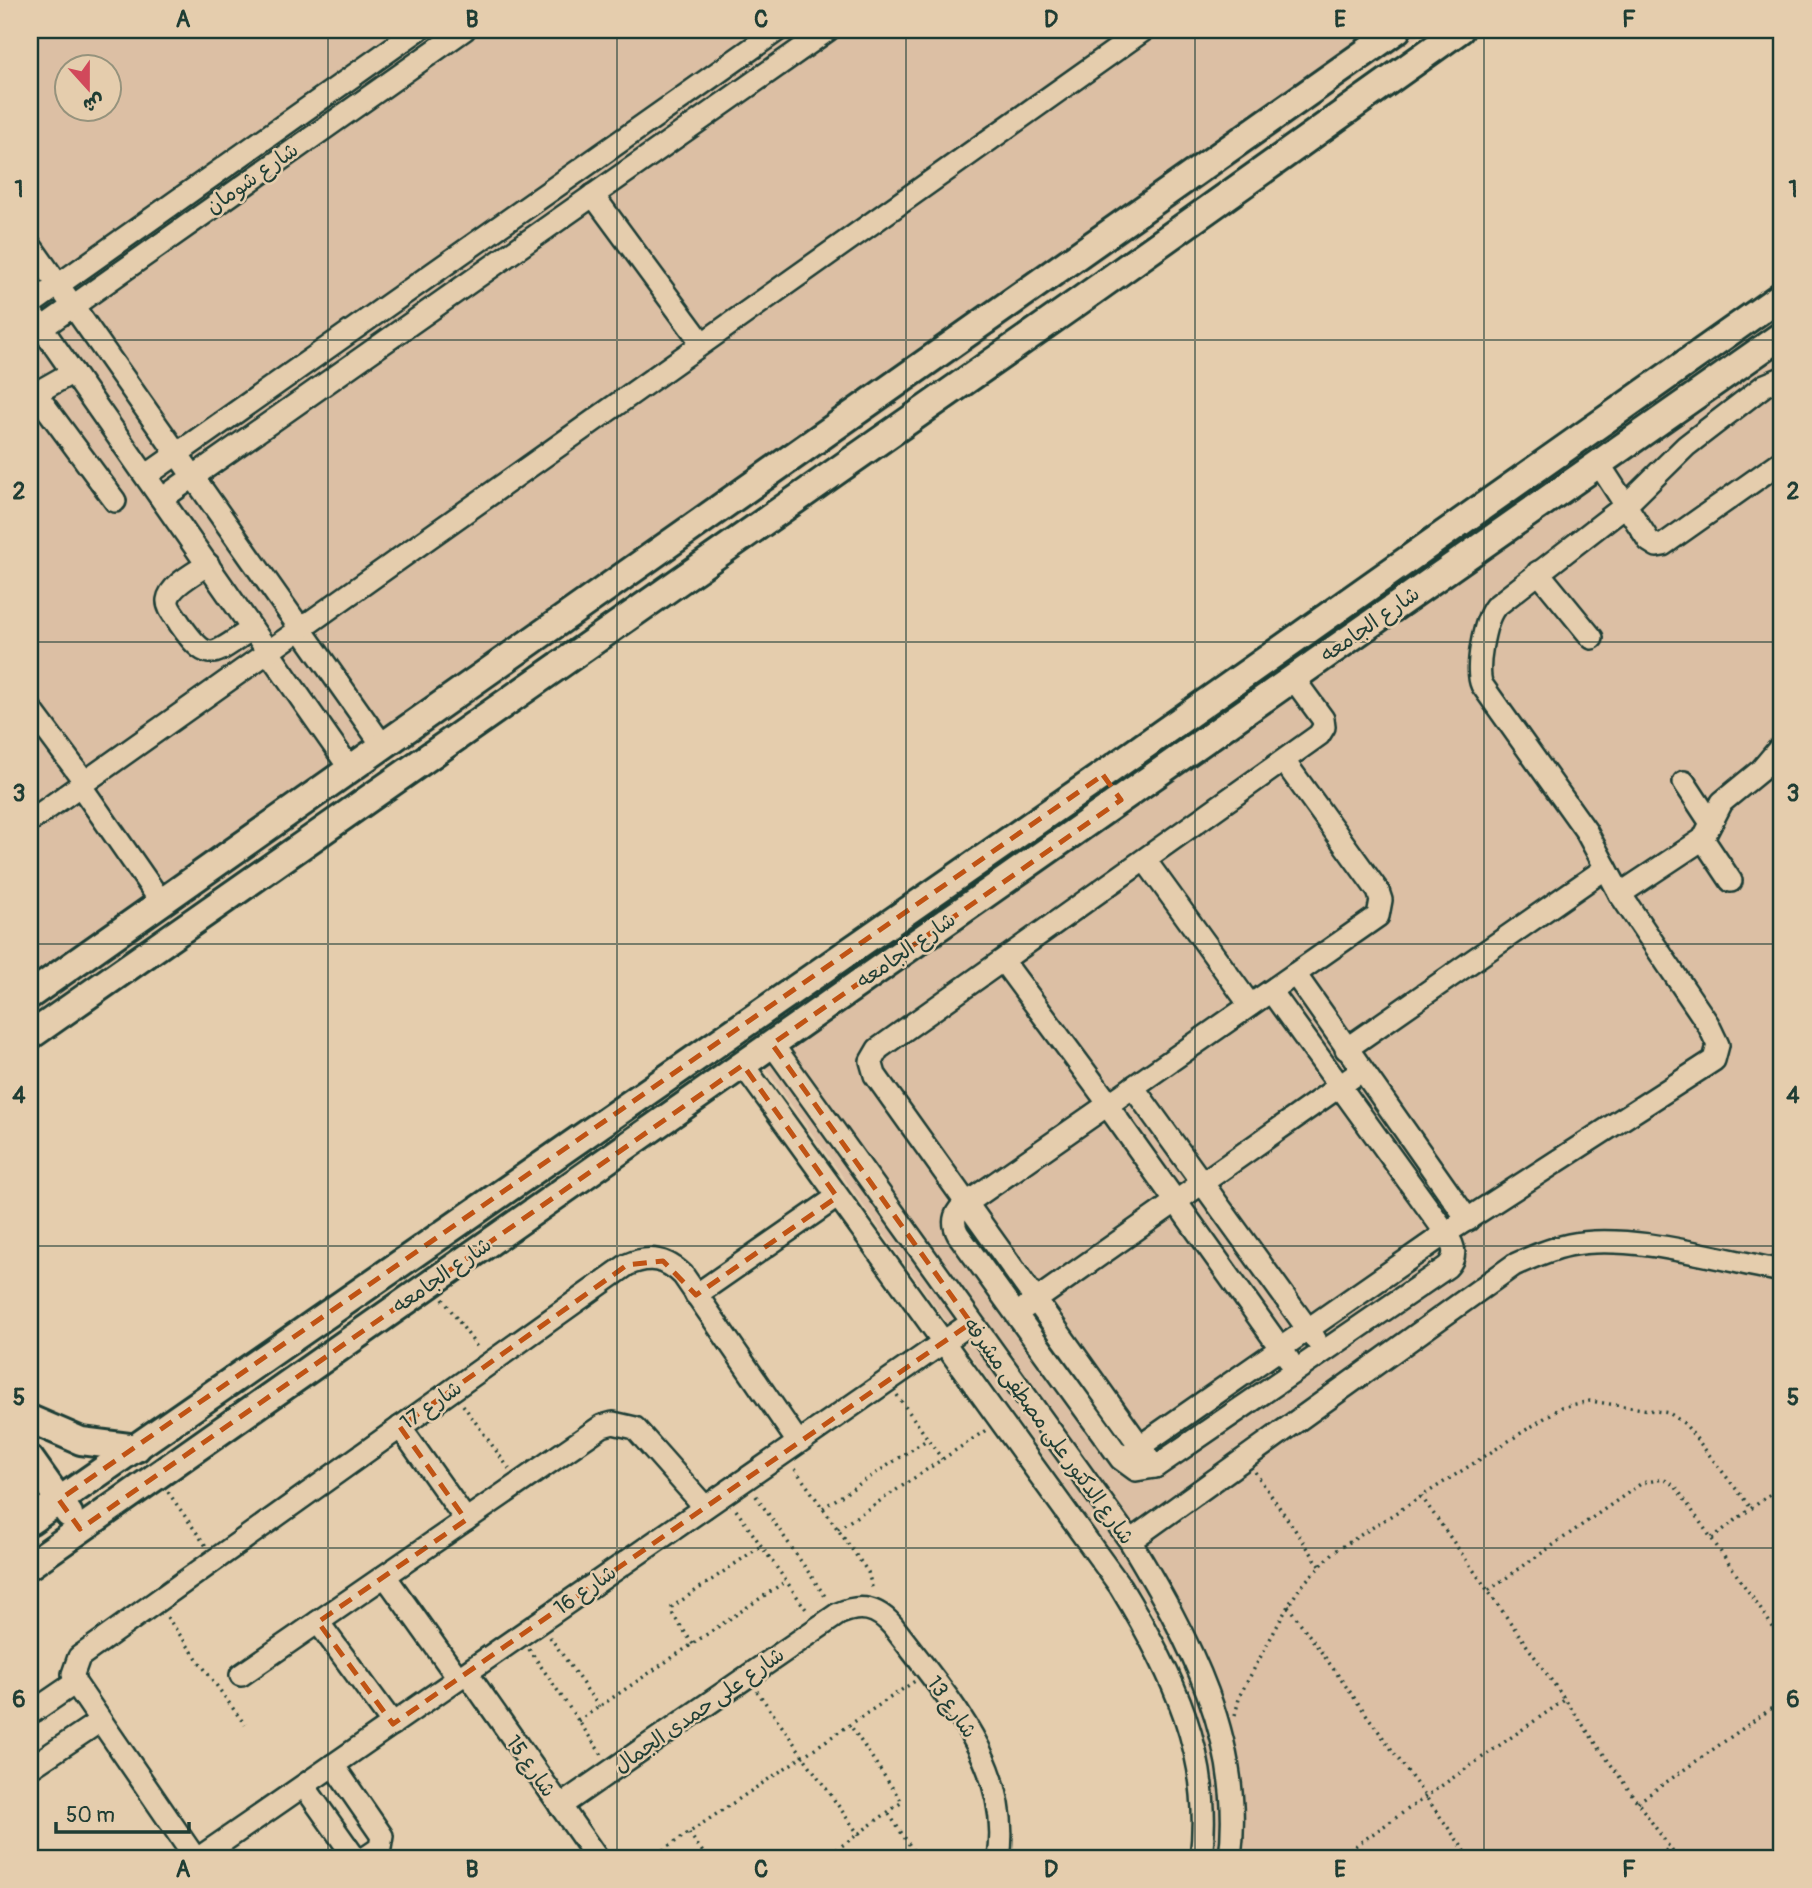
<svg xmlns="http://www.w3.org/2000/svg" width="1812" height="1888" font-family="Pangolin,'Playpen Sans Arabic',sans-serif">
	<rect width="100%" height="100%" fill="#e5cdad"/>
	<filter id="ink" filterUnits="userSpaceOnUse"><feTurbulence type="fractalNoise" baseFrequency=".0143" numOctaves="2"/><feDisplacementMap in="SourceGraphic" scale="14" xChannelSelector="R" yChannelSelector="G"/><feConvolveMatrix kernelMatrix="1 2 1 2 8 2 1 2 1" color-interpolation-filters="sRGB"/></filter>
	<g filter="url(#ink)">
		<g fill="#dcbfa4" fill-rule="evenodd">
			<path d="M30 30H1427L30 1016ZM66 66H108V108H66Z"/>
			<polygon points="1782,306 1782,1858 1213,1858 1216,1841 1209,1757 1184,1669 1147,1602 746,1041"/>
		</g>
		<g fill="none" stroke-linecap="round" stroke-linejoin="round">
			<g stroke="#1f3d34" stroke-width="26">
				<g id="minor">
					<polyline points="593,195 702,343"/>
					<polyline points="30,245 383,746"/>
					<polyline points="30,305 418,30"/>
					<polyline points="30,311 351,770"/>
					<polyline points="42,328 464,30"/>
					<path d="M1782 378 1765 385 1686 446 1626 505 1495 607C1484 621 1475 670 1482 685L1586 831 1620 894 1703 839 1722 802 1761 770 1782 745"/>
					<polyline points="30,393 39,398 115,501"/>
					<polyline points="34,394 73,372"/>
					<polyline points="1599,464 1649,541 1657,546 1663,545 1782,461"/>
					<polyline points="147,475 778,30"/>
					<polyline points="163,498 828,30"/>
					<path d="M208 564C197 572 170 585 168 600 167 608 176 617 180 624 210 667 213 654 252 629"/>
					<polyline points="1538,572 1592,638"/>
					<polyline points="30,708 85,782"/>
					<polyline points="1684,782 1711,823"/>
					<polyline points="80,785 162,903"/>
					<polyline points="30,821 1144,30"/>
					<polyline points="1703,839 1731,881"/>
					<polyline points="1145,860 1250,1005"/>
					<polyline points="1003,961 1109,1104"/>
					<polyline points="1295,974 1468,1220"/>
					<path d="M1271 991 1446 1233C1454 1246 1458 1256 1447 1267L1155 1467 1136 1470 1121 1459 958 1234C951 1221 955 1211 967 1203L1378 916 1381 900 1378 891 1284 761"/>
					<path d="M772 1044 1130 1541C1188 1637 1245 1742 1230 1858"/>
					<polyline points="1346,1049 1606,868"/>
					<path d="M743 1065 1120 1586C1171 1670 1214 1756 1201 1858"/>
					<polyline points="1133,1087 1315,1339"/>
					<polyline points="1107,1105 1289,1360"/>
					<polyline points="696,1295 837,1197"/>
					<polyline points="1026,1307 1361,1071"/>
					<polyline points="400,1427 466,1520"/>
					<polyline points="1129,1454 1446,1233 1714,1060 1718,1045 1708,1024 1620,894"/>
					<polyline points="1155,1467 875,1075 871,1061 878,1049 1319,735 1324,727 1323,719 1293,678"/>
					<path d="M1130 1541 1514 1265C1532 1257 1550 1249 1569 1245 1628 1232 1722 1260 1782 1271"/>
					<polyline points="385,1576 458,1678"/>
					<polyline points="318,1622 393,1724"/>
					<polyline points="467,1673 597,1858"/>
					<polyline points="241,1675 602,1426 613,1423 635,1428 705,1507"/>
					<polyline points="34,1711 75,1683"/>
					<polyline points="333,1765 382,1836 380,1848 365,1858"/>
					<polyline points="30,1768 100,1721"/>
					<polyline points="304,1786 355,1858"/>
					<path d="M560 1806 838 1614C860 1604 877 1607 893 1626 945 1695 1013 1766 999 1858"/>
					<path d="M195 1858 75 1683 73 1674 79 1657 627 1265C649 1255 666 1258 683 1275L798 1442"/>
					<polyline points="199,1858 971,1323"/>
				</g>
			</g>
			<g stroke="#1f3d34" stroke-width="32">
				<g id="major">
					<polyline points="30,995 1397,30"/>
					<polyline points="30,1036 1078,302 1460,30"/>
					<polyline points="30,1419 81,1441 137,1448"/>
					<polyline points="30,1459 69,1514"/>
					<polyline points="30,1521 1103,775 1782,295"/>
					<polyline points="30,1565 1782,335"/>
				</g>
			</g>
			<g stroke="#1f3d34" stroke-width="3.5" stroke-dasharray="2 5" stroke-linecap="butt">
				<polyline points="443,1299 479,1350"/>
				<polyline points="897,1395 942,1459"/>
				<polyline points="463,1405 510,1470"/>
				<polyline points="795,1469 868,1572 873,1591"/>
				<polyline points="1255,1472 1320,1566"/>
				<polyline points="168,1492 206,1546"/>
				<polyline points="756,1496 827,1599"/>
				<polyline points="1421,1496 1677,1858"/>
				<polyline points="823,1508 928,1439"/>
				<polyline points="736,1510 808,1612"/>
				<polyline points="838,1529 986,1430"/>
				<polyline points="1712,1538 1773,1492 1782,1476"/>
				<polyline points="1489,1590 1642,1483 1663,1479 1675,1486 1782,1640"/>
				<polyline points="1288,1606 1470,1858"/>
				<polyline points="167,1617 245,1725"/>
				<polyline points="550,1637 599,1707"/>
				<polyline points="693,1644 673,1615 672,1607 761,1546"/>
				<polyline points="529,1649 602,1755"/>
				<polyline points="757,1691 859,1835"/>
				<polyline points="1235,1715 1240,1695 1288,1606 1301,1586 1334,1552 1562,1407 1590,1401 1669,1413 1685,1424 1751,1508"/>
				<polyline points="578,1721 786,1581"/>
				<polyline points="1638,1802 1782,1701"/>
				<polyline points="889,1814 918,1858"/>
				<polyline points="689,1833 707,1858"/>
				<polyline points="651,1858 915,1681"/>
				<polyline points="825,1858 902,1802 850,1725"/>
				<polyline points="1338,1858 1566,1699"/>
				<polyline points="1653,1858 1670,1848"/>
			</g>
			<use href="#minor" stroke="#e5cdad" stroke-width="21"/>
			<use href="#major" stroke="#e5cdad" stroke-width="26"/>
		</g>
	</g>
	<path fill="none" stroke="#c05314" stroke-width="5" stroke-dasharray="14 9" stroke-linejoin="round" d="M1103 775 1121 800 772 1044 971 1323 393 1724 318 1622 466 1520 400 1427 627 1265 663 1261 696 1295 837 1197 743 1065 80 1529 59 1500Z"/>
	<path fill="none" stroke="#1f3d34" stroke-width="2" stroke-opacity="0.55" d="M328 30V1858M617 30V1858M906 30V1858M1195 30V1858M1484 30V1858M30 340H1782M30 642H1782M30 944H1782M30 1246H1782M30 1548H1782"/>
	<g text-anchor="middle" stroke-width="5" stroke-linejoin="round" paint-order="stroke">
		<g font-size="21" fill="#1f3d34" stroke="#e5cdad">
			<text transform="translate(252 178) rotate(-35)" y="7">شارع شومان</text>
			<text transform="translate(1370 624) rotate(-35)" y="7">شارع الجامعه</text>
			<text transform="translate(906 950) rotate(-35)" y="7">شارع الجامعه</text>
			<text transform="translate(442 1275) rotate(-35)" y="7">شارع الجامعه</text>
			<text transform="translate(431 1405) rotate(-35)" y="7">شارع 17</text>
			<text transform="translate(1049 1431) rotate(54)" y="7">شارع الدكتور على مصطفى مشرفه</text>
			<text transform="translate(585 1590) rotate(-35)" y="7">شارع 16</text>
			<text transform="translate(952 1707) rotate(55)" y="7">شارع 13</text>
			<text transform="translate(699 1710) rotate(-35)" y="7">شارع على حمدى الجمال</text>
			<text transform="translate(531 1766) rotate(55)" y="7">شارع 15</text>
		</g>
	</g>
	<rect width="1812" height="1888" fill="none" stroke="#e5cdad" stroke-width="77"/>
	<g transform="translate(88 88) rotate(159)"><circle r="33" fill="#e5cdad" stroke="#96937d" stroke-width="2"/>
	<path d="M0-5L12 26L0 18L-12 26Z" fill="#d1495b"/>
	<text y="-10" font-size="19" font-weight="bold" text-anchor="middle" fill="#1f3d34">ش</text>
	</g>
	<path d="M56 1822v10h133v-10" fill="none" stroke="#1f3d34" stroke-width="3.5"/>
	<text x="66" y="1822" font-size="21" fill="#1f3d34" stroke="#e5cdad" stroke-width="5" paint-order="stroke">50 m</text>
	<rect x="38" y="38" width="1735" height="1812" fill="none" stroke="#1f3d34" stroke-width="2.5"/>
	<g font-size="23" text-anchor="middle" font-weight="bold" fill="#1f3d34">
		<text x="183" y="27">A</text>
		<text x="472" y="27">B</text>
		<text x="761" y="27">C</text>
		<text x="1051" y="27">D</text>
		<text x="1340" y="27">E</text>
		<text x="1629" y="27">F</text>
		<text x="19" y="197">1</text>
		<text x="1793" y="197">1</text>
		<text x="19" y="499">2</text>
		<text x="1793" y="499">2</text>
		<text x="19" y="801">3</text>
		<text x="1793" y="801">3</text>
		<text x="19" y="1103">4</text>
		<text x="1793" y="1103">4</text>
		<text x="19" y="1405">5</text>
		<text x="1793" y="1405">5</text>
		<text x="19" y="1707">6</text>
		<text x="1793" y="1707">6</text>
		<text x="183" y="1877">A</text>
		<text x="472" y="1877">B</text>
		<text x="761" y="1877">C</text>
		<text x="1051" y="1877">D</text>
		<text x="1340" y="1877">E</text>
		<text x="1629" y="1877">F</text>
	</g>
</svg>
